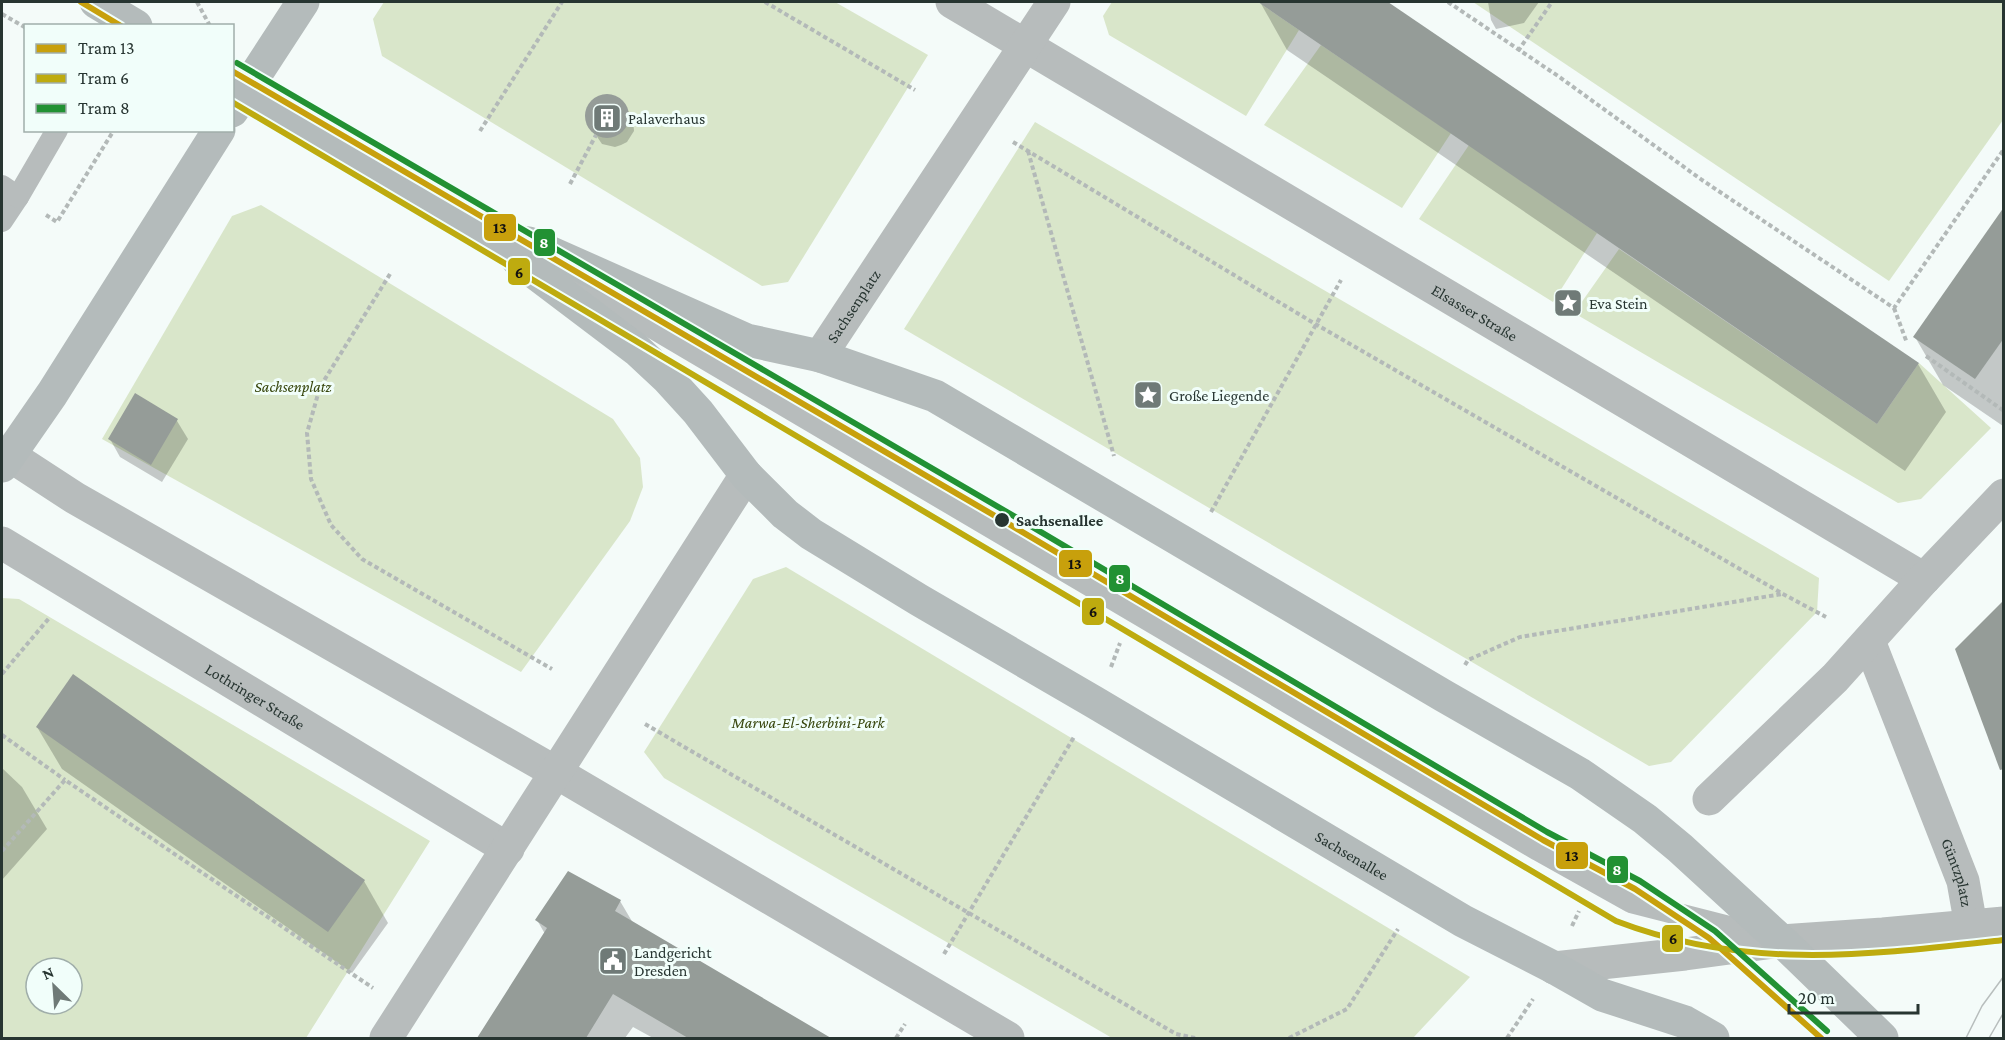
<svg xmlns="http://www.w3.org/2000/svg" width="2005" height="1040" font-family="'Crimson Pro',serif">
	<rect width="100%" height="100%" fill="#f4fbf9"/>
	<g fill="#d9e6ca" fill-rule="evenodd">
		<polygon points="384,2 835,2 928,55 788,282 762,286 382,56 373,19"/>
		<polygon points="1112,2 1258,2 1299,30 1246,116 1109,35 1103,16"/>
		<polygon points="1473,2 2003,2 2003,120 1889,281"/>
		<polygon points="1321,45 1451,133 1402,208 1264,125"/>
		<polygon points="1035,122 1819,578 1817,612 1671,762 1649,766 904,329"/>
		<polygon points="1469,145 1597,233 1553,302 1419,219"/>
		<polygon points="261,205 613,419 640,458 643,487 630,521 521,672 102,439 232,216"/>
		<polygon points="1619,249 1877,424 1919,363 1991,428 1921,499 1898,503 1574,313"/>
		<polygon points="786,567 1470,977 1413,1038 1112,1038 664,778 644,752 753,579"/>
		<path d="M2 598 19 599 430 841 306 1038H2ZM36 968H72V1004H36Z"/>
	</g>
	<g fill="#0003">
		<polygon points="1260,2 1386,2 1918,364 1946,412 1905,471 1287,50"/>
		<polygon points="1488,2 1539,2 1524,23 1496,29 1491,20"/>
		<polygon points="604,95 618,98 633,118 634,131 627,142 621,145 615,147 602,144 587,122 588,108 591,102 597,97"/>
		<polygon points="2004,210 2004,425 2003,426 1943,385 1915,337"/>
		<polygon points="136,396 177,421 188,439 162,482 120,457 110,439"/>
		<polygon points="37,727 364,881 388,923 352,973 62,769"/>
		<polygon points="2,768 22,787 47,829 2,880"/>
		<polygon points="620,901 633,923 828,1038 653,1038 633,1027 625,1038 478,1038 545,934 537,920"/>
	</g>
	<g fill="#959c98">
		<polygon points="1258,2 1388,2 1919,363 1877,424"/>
		<circle cx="607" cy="116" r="22"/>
		<polygon points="2004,207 2004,338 1975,379 1913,337"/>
		<polygon points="135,393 178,419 151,465 108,439"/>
		<polygon points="2004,600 2004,769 2000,770 1955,649"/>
		<polygon points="73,674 365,880 328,932 36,727"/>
		<polygon points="568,871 621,900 615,911 831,1038 688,1038 613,994 586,1038 477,1038 547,928 535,920"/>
	</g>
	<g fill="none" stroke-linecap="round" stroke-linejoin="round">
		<g stroke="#b3b9b8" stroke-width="4" stroke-dasharray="4.5 3" stroke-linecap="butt">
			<polyline points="197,2 210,26"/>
			<polyline points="765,2 915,90"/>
			<polyline points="1448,2 1558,76 1702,180 1894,308 2004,149"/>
			<polyline points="2,14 26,28"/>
			<polyline points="1518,51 1552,2"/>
			<polyline points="480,131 562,2"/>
			<polyline points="1013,142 1317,325 1783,594 1826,617"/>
			<polyline points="1028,151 1114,456"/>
			<polyline points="570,184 596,135"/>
			<polyline points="46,215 57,222 114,130"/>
			<polyline points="390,274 320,387 307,433 311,479 331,525 362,559 552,669"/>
			<polyline points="1894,308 1907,343"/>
			<polyline points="1926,356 2004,411"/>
			<polyline points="1211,512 1341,280"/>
			<polyline points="1465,665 1468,660 1520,637 1782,594"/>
			<polyline points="1111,667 1120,643"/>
			<polyline points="2,674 50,617"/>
			<polyline points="645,724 1176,1034 1195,1038"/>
			<polyline points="2,735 65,780"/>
			<polyline points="2,851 65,780 373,988"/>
			<polyline points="1572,926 1579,911"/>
			<polyline points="944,954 1074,737"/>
			<polyline points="896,1038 905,1024"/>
			<polyline points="1289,1038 1347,1009 1398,929"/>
			<polyline points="1507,1038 1533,999"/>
		</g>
		<g stroke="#b7bcbc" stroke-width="22">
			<polyline points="2,186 18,197 2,221"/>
			<polyline points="18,197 57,130"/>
			<polyline points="548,266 1538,850 1631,902 1768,937"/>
		</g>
		<g stroke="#b7bcbc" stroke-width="33">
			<path id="s1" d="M952 2 1924 579"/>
			<path id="s2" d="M820 356 1054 2"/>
			<polyline points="9,455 75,498 557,773 1008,1038"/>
			<path id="s3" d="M2 543 508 849"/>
			<path id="s4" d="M1869 641 1963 881 1971 926"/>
			<polyline points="1709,799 1835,678 1924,579 2004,495"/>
			<polyline points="386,1038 746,475"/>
		</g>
		<polyline stroke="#b7bcbc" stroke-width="33" points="1554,968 1685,954 1781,941 1883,934 2004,923"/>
		<g stroke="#b4bbbb" stroke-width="33">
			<polyline points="232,82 344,149 502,239 529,243 747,340 820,356 935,396 1444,696 1580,774 1645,819 1680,848 1787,946 1882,1038"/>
			<polyline points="232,111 303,2"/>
			<path id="s5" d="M502 239 518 260 637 350 667 378 698 412 746 475 785 514 811 534 919 600 1094 702 1463 921 1551 966 1602 995 1685 1022 1713 1038"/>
			<polyline points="2,466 52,394 219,130"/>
		</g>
		<g stroke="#b8bebd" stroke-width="1.5">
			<polyline points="1966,1038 1982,1006 2004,976"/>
			<polyline points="1989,1038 2004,1012"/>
		</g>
		<polyline stroke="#b4bbbb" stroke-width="33" points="96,2 136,26"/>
		<g stroke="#f1fefa" stroke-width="10">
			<g id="tram-1">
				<polyline points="81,2 121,26"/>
				<polyline points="232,71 1002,520 1543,840 1635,889 1709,938 1821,1038"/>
			</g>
		</g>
		<g stroke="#f1fefa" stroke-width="10">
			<path id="tram-2" d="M232 102 1616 921C1746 971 1869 955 2004 940"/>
		</g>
		<g stroke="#f1fefa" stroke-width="10">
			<polyline id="tram-3" points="237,63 1007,512 1547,832 1640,881 1715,931 1827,1031"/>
		</g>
		<use href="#tram-1" stroke="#c8a00c" stroke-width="6"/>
		<use href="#tram-2" stroke="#beab0f" stroke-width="6"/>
		<use href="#tram-3" stroke="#229133" stroke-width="6"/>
	</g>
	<defs>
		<g id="building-square" transform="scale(1.5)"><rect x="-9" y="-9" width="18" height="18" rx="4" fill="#6f7a77" stroke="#f1fefa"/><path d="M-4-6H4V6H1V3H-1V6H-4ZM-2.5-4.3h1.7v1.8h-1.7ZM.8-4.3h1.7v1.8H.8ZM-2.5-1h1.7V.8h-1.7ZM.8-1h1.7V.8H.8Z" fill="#fff"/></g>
		<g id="sight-square" transform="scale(1.5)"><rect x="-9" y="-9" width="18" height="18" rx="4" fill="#6f7a77" stroke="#f1fefa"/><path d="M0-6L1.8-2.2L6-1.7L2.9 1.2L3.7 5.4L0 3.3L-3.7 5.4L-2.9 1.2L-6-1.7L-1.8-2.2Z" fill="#fff"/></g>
		<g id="civic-square" transform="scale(1.5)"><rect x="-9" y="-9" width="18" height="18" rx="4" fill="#6f7a77" stroke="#f1fefa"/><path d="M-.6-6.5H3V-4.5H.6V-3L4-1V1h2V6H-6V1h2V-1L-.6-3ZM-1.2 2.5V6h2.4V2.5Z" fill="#fff"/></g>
	</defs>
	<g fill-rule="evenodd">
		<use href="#building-square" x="607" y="118"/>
		<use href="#sight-square" x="1568" y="303"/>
		<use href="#sight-square" x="1148" y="395"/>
		<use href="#civic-square" x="613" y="961"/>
	</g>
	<circle fill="#273531" stroke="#f1fefa" stroke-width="2" cx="1002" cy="520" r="8"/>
	<g text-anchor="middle" stroke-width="6" stroke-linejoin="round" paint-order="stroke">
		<g font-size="16" fill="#273531" stroke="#f1fefa" text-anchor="start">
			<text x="628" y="124">Palaverhaus</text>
			<text x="1589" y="309">Eva Stein</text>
			<text x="1169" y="401">Große Liegende</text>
			<text x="634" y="958">Landgericht<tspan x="634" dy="18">Dresden</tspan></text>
		</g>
		<g font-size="16" fill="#273531" stroke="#f1fefa">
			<text dy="6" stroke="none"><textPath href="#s2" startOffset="60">Sachsenplatz</textPath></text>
			<text dy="6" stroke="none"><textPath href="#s1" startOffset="608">Elsasser Straße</textPath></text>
			<text dy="6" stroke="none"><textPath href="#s3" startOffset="296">Lothringer Straße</textPath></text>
			<text dy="6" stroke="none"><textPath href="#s5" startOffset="1059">Sachsenallee</textPath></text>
			<text dy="6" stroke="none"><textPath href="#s4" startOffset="248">Güntzplatz</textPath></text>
		</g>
		<g font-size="16" font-style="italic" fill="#35440a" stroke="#f1fefa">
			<text x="293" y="392">Sachsenplatz</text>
			<text x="808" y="728">Marwa-El-Sherbini-Park</text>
		</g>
		<g font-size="16" font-weight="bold" fill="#273531" stroke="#f1fefa" text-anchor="start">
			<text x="1016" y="526">Sachsenallee</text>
		</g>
	</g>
	<g stroke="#f1fefa" stroke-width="2">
		<rect x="483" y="213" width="34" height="29" rx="6" fill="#c8a00c"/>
		<rect x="533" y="228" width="23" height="29" rx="6" fill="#229133"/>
		<rect x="507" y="257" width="24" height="29" rx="6" fill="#beab0f"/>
		<rect x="1058" y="549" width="35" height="29" rx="6" fill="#c8a00c"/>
		<rect x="1108" y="564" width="23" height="29" rx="6" fill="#229133"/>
		<rect x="1081" y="597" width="24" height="29" rx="6" fill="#beab0f"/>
		<rect x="1555" y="841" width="34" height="29" rx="6" fill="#c8a00c"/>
		<rect x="1606" y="855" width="23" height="29" rx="6" fill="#229133"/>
		<rect x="1661" y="924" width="23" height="29" rx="6" fill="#beab0f"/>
	</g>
	<g font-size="16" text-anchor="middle" font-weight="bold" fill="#fff">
		<text x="544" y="248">8</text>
		<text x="1120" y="584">8</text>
		<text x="1617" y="875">8</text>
	</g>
	<g font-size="16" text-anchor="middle" font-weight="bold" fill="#111">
		<text x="500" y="233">13</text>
		<text x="519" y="278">6</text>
		<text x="1075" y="569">13</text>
		<text x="1093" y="617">6</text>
		<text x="1572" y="861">13</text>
		<text x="1673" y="944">6</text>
	</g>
	<rect width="2005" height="1040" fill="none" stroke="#273531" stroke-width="6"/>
	<rect x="24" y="24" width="210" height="108" fill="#f1fefa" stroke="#a0aeaa" stroke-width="1.5"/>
	<rect x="36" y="44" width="30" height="9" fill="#c8a00c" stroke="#a0aeaa" stroke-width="1.5"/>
	<text x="78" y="54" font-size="18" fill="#273531">Tram 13</text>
	<rect x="36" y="74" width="30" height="9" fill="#beab0f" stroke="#a0aeaa" stroke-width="1.5"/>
	<text x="78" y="84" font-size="18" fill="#273531">Tram 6</text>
	<rect x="36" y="104" width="30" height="9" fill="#229133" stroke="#a0aeaa" stroke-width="1.5"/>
	<text x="78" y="114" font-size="18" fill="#273531">Tram 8</text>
	<g transform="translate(54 986) rotate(335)"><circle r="28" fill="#f1fefa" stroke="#a0aeaa" stroke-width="1.5"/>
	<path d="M0-4.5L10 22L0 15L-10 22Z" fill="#6f7a77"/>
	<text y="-9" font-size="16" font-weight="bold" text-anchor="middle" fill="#273531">N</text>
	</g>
	<path d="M1789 1004v9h129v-9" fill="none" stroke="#273531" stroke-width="3"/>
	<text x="1798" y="1004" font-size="18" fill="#273531" stroke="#f1fefa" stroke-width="4.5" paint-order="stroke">20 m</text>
</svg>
